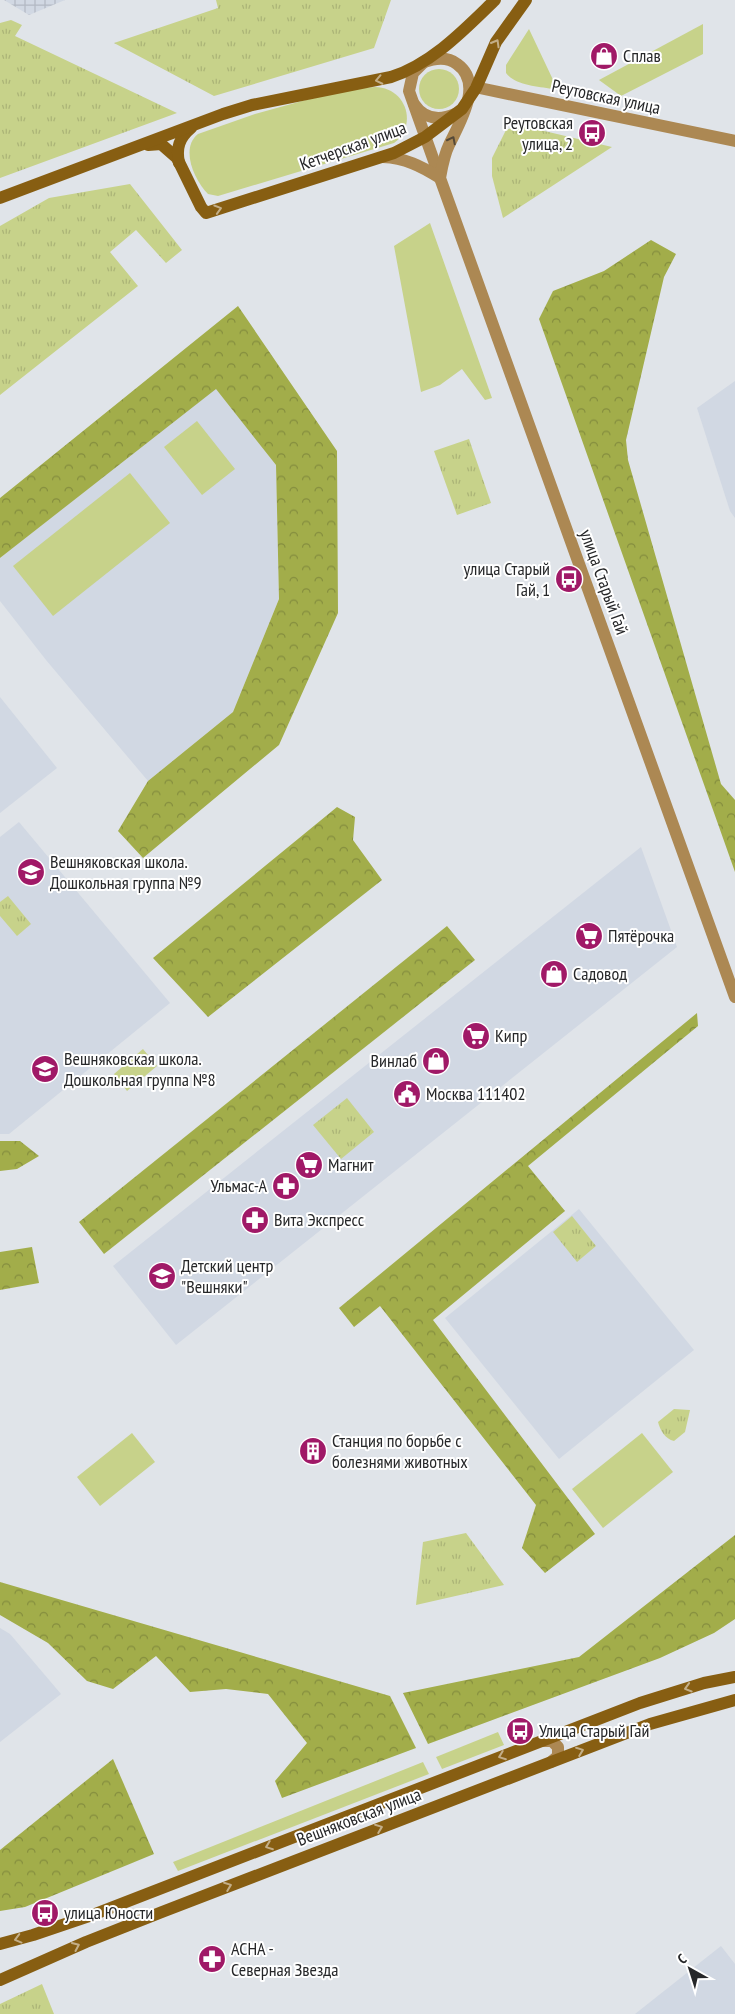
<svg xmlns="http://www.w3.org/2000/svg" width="735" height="2014" font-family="'PT Sans Narrow',sans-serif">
	<defs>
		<pattern id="industrial-grid" width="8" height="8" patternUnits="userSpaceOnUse" patternTransform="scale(1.25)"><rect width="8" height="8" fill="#d1d8e3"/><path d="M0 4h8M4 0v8" fill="none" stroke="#b3b9c3"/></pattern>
		<pattern id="forest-crowns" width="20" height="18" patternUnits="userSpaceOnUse" patternTransform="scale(1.25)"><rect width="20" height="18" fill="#a2ad4a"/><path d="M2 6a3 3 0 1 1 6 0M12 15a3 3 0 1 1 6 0" fill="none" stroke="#848d3e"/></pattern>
		<pattern id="park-tufts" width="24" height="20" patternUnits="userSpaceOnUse" patternTransform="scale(1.25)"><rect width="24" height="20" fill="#c7d28a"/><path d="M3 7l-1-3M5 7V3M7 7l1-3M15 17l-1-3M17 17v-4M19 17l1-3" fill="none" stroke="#abb477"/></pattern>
	</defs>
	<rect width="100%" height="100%" fill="#e0e4e9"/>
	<g fill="#d1d8e3">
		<polygon points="735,381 735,518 730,511 697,408"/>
		<polygon points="216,388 276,465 279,599 233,712 148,781 46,660 0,601 0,558"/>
		<polygon points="0,697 57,768 0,813"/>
		<polygon points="19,822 170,1003 9,1134 0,1134 0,837"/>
		<polygon points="641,847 677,947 176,1345 113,1266"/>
		<polygon points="579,1209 694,1350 559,1459 445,1318"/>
		<polygon points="0,1628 10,1634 61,1694 0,1742"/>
		<polygon points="721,1946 735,1964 735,2014 635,2014"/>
	</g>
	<polygon fill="url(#industrial-grid)" points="4,0 65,0 29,15"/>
	<g fill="#c7d28a">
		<polygon points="703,24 703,54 621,96 599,80"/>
		<path d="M529 29 555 84 552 89C537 86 516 86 506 73V65Z"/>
		<circle cx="439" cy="89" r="20"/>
		<path d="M375 87C405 87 419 124 394 143L218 196 208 194C194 180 180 148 198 134L255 114 342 90Z"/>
		<polygon points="430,223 492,398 485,400 462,369 440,385 421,392 394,246"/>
		<polygon points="197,421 235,469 202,495 164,447"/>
		<polygon points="130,473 170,523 53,616 13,566"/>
		<polygon points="143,1049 157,1066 127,1091 114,1074"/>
		<polygon points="132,1433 155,1462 100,1506 77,1477"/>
		<polygon points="642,1433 673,1472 603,1528 572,1489"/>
		<polygon points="498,1732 504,1745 442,1769 436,1757"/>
		<polygon points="423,1762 429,1774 178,1871 173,1862"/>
	</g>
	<g fill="url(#forest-crowns)">
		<polygon points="651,240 676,254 664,277 626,440 628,460 721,784 735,800 735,872 539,319 553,291 604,271"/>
		<polygon points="238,306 337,451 338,613 279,745 143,858 118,831 148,781 233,712 279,599 276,465 216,389 0,558 0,498"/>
		<polygon points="337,807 355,817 353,840 382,880 208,1017 153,958"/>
		<polygon points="447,926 475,960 104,1254 79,1222"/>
		<polygon points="697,1013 698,1026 528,1166 565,1211 433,1320 595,1534 545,1573 522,1548 536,1505 380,1306 354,1327 339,1308"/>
		<polygon points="0,1141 20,1141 39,1156 17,1169 0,1171"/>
		<polygon points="32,1247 39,1283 0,1290 0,1252"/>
		<polygon points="735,1535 735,1619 714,1633 660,1658 428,1744 403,1693 579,1657"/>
		<polygon points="0,1582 390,1696 416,1748 282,1798 275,1781 307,1743 268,1694 226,1689 190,1692 156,1656 113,1689 87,1681 48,1643 0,1615"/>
		<polygon points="113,1759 154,1854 25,1907 0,1911 0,1850"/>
	</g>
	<g fill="url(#park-tufts)">
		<polygon points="216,0 391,0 374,48 214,96 114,43 218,8"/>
		<polygon points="11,20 22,25 15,36 177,113 0,178 0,23"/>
		<polygon points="519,125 612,147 503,218 492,176 492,158 506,130"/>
		<polygon points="130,184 182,250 166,263 136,230 110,252 138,286 0,395 0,226 49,198"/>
		<polygon points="469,439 491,503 457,515 434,451"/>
		<polygon points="8,896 31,924 17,936 0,916 0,902"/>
		<polygon points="347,1098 374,1132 341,1159 313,1125"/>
		<polygon points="572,1216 596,1246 577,1262 553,1232"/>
		<path d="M674 1409 690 1410 685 1432 674 1441C665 1439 660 1430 658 1422Z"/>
		<polygon points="466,1533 504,1585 416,1605 423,1542"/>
		<polygon points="42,1984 54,2014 0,2014 0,2004"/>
	</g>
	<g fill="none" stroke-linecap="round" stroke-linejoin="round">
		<g stroke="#ac8853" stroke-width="12">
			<polyline points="424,62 413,73 409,91 440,178"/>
			<path d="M414 104C424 119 439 121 455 114"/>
			<polyline points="543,1741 552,1741 558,1747 558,1756 551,1762"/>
		</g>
		<g stroke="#ac8853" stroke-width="12">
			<path d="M424 62C435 58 447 56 457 64 484 83 460 122 449 145 444 155 442 167 440 178L735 997"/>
			<polyline points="470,86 735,141"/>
			<path d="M383 157C405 158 421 166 440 178"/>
		</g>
		<g stroke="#875e12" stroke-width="12">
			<polyline points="148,145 161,144 177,158 201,207 206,213 394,153 425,137 462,109 476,88 496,42 526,0"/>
			<path d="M179 163C176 148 179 138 191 128"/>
			<path d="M0 198 223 114 252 105 391 77C432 64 465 29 495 0"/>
			<polyline points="0,1944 33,1935 95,1914 640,1703 704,1683 735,1677"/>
			<polyline points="0,1980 86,1942 162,1912 650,1724 735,1700"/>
		</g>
	</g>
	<defs><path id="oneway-chevron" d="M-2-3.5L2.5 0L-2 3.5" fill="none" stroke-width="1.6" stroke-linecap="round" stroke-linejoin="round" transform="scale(1.25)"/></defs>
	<g stroke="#c3ae88">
		<use href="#oneway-chevron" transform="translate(496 43) rotate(-60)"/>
		<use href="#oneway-chevron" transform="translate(379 80) rotate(168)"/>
		<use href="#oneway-chevron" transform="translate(218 209) rotate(-17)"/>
		<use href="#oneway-chevron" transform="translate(688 1688) rotate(163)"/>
		<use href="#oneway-chevron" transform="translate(580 1751) rotate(-21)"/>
		<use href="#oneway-chevron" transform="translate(502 1756) rotate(159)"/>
		<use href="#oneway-chevron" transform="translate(379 1828) rotate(-21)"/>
		<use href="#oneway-chevron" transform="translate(269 1846) rotate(159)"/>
		<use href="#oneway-chevron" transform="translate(228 1886) rotate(-21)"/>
		<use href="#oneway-chevron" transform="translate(18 1939) rotate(165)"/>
		<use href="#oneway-chevron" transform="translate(76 1946) rotate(-24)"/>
	</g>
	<use stroke="#554938" href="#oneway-chevron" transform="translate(452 140) rotate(-63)"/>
	<defs>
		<g id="shop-disc" transform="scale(1.4375)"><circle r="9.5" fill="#a01967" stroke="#fff"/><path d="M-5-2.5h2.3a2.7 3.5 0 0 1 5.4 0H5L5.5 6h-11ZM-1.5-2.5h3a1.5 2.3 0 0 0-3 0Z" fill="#fff"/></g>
		<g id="bus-disc" transform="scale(1.4375)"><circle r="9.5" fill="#a01967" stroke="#fff"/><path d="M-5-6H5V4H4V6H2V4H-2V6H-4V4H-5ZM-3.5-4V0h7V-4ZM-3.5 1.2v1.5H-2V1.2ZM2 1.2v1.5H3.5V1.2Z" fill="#fff"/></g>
		<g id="school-disc" transform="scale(1.4375)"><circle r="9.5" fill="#a01967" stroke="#fff"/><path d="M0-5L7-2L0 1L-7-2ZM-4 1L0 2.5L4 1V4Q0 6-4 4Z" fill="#fff"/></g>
		<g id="supermarket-disc" transform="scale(1.4375)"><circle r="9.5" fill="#a01967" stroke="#fff"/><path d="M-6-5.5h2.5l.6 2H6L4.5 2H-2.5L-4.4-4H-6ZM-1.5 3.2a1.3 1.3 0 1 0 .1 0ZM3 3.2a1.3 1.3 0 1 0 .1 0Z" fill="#fff"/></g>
		<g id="civic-disc" transform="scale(1.4375)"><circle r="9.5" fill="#a01967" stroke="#fff"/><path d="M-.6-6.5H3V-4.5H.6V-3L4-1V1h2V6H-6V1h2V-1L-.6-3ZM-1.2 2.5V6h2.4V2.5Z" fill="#fff"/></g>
		<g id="pharmacy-disc" transform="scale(1.4375)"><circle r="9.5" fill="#a01967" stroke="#fff"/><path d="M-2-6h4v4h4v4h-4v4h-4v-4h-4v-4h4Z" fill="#fff"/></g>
		<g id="building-disc" transform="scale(1.4375)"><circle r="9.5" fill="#a01967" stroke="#fff"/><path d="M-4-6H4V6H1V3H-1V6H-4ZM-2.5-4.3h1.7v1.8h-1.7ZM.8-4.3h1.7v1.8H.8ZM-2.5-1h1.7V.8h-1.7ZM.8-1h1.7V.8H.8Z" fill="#fff"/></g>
	</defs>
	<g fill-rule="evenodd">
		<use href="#shop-disc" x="604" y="56"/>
		<use href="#bus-disc" x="592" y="133"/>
		<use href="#bus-disc" x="569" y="579"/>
		<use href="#school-disc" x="31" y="872"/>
		<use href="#supermarket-disc" x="589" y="936"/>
		<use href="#shop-disc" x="554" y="974"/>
		<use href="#supermarket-disc" x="476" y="1036"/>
		<use href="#shop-disc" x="436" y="1061"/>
		<use href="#school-disc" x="45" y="1069"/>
		<use href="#civic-disc" x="407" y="1094"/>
		<use href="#supermarket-disc" x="309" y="1165"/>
		<use href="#pharmacy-disc" x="286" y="1186"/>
		<use href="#pharmacy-disc" x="255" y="1220"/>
		<use href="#school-disc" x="162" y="1276"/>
		<use href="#building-disc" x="313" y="1451"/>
		<use href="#bus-disc" x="520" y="1731"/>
		<use href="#bus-disc" x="45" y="1913"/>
		<use href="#pharmacy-disc" x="212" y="1959"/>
	</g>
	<g text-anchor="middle" stroke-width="4" stroke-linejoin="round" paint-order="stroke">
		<g font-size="18" fill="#262729" stroke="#fff" text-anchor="start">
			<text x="623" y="62">Сплав</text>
			<text x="573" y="129" text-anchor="end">Реутовская<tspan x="573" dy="21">улица, 2</tspan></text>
			<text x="550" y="575" text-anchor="end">улица Старый<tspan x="550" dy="21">Гай, 1</tspan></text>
			<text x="50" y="868">Вешняковская школа.<tspan x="50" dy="21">Дошкольная группа №9</tspan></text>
			<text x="608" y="942">Пятёрочка</text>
			<text x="573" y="980">Садовод</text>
			<text x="495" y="1042">Кипр</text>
			<text x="64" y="1065">Вешняковская школа.<tspan x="64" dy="21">Дошкольная группа №8</tspan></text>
			<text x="417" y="1067" text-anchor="end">Винлаб</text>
			<text x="426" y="1100">Москва 111402</text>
			<text x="328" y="1171">Магнит</text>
			<text x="267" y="1192" text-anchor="end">Ульмас-А</text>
			<text x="274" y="1226">Вита Экспресс</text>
			<text x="181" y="1272">Детский центр<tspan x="181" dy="21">"Вешняки"</tspan></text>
			<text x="332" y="1447">Станция по борьбе с<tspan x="332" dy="21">болезнями животных</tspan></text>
			<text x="539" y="1737">Улица Старый Гай</text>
			<text x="64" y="1919">улица Юности</text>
			<text x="231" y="1955">АСНА -<tspan x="231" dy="21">Северная Звезда</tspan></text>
		</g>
		<g font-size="18" fill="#262729" stroke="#fff">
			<text transform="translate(606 97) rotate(12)" y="6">Реутовская улица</text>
			<text transform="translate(353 146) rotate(-20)" y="6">Кетчерская улица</text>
			<text transform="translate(604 582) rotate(70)" y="6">улица Старый Гай</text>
			<text transform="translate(359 1817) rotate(-21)" y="6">Вешняковская улица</text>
		</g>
	</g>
	<g transform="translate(690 1969) rotate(321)" stroke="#ffffff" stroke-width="4" paint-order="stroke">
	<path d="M0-4L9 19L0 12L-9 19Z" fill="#262729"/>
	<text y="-8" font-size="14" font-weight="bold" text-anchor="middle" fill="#262729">С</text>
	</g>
</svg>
